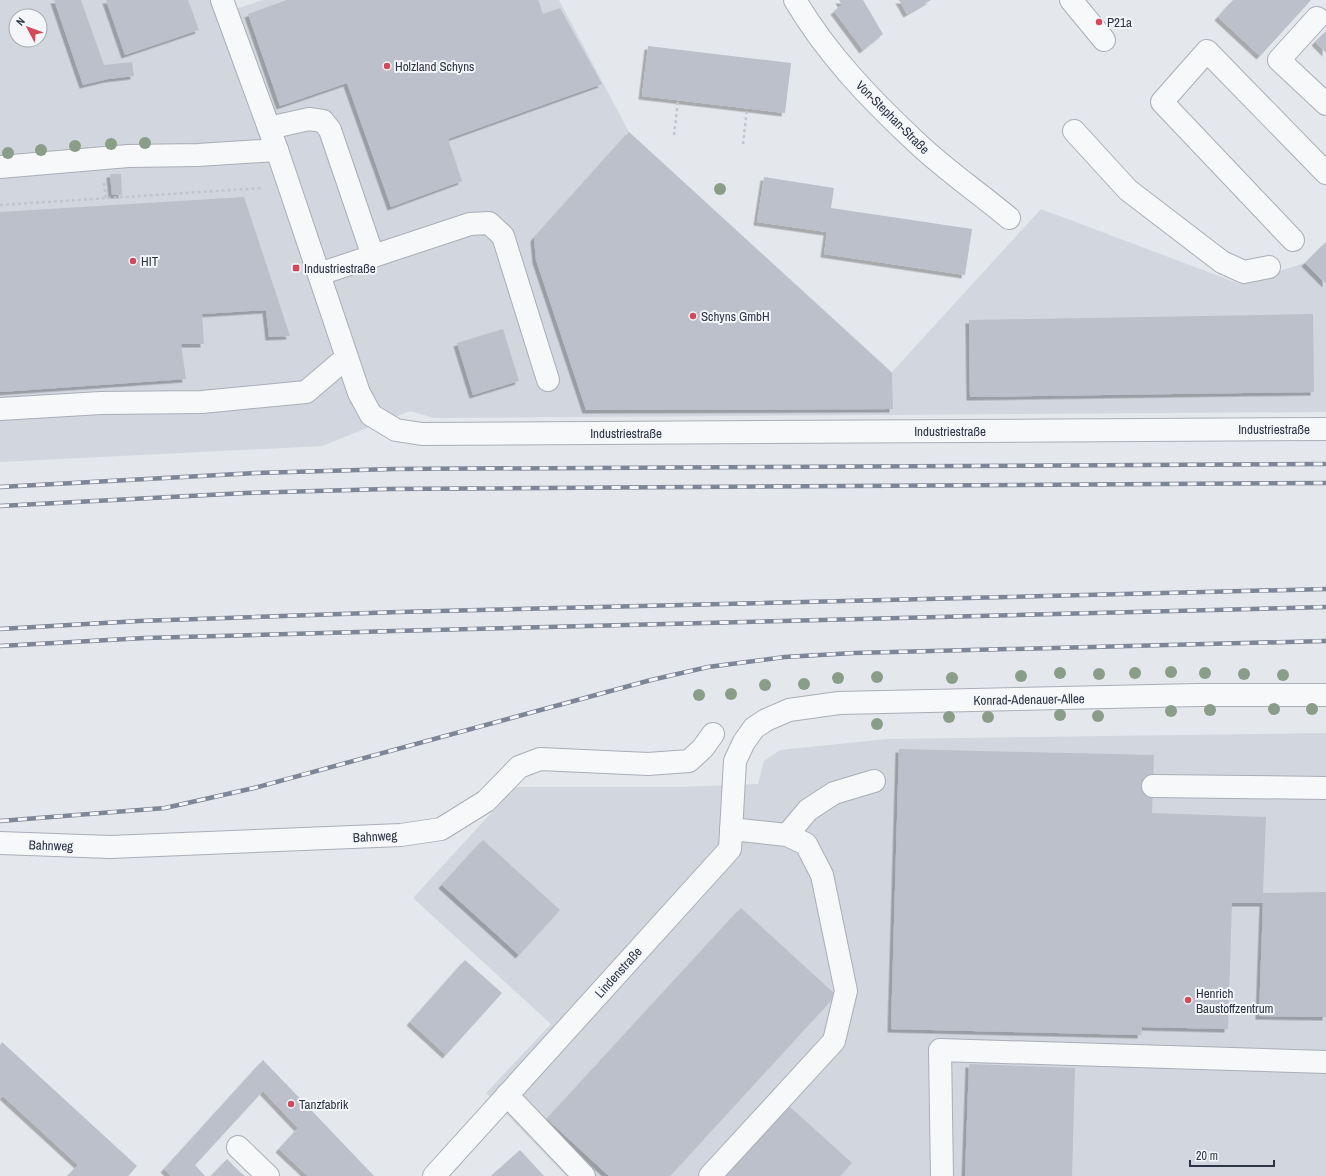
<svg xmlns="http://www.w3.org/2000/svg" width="1326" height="1176" font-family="'Archivo Narrow',sans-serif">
	<defs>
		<filter id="shadow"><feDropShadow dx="-3.5" dy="3.5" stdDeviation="0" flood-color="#0004"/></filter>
	</defs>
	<rect width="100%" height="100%" fill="#e4e7ec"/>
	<g fill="#d2d6de" fill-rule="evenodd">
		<path d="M0 0H216L221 14 263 0H559L629 132 892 372 1041 209 1240 284 1305 263 1326 285V412L434 418 410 411 322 446 0 462ZM16 16H40V40H16Z"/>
		<polygon points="1326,733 1326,1176 566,1176 486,1093 551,1024 413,898 515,787 679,787 758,784 764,761 780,750 887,739"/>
	</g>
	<g fill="#bbc0ca" filter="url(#shadow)">
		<polygon points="54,0 81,0 104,65 132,62 134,76 108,79 83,85"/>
		<polygon points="106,0 188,0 199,30 125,55"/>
		<polygon points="287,0 538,0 543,14 560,8 602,84 448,139 462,181 391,207 347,83 280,106 248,14"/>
		<polygon points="839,0 863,0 883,34 863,50 834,11 842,5"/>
		<polygon points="899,0 931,0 907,14"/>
		<polygon points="1233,0 1311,0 1260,56 1218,17"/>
		<polygon points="1326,31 1326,53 1315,42"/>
		<polygon points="648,46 791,63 785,113 642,96"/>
		<polygon points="629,132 892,373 893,409 586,410 536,260 534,238"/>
		<polygon points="110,174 121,174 122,195 112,195"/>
		<polygon points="764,177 834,188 831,208 972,229 965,275 824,254 827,232 757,222"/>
		<polygon points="244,197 290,336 269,337 266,310 202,314 204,344 181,344 186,379 0,392 0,212"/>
		<polygon points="1326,242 1326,284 1305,263"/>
		<polygon points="1313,314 1314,392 970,397 969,320"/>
		<polygon points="503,329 519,381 473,395 457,343"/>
		<polygon points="899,749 1154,755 1152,813 1266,817 1263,893 1326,892 1326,1017 1259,1016 1263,903 1232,903 1228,1029 1142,1027 1141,1035 891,1029"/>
		<polygon points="483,840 560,910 519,955 442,885"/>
		<polygon points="741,908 836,995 670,1176 609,1176 547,1119"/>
		<polygon points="465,960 502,993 446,1055 410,1022"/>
		<polygon points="2,1042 137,1166 128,1176 67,1176 78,1165 3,1096 0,1099 0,1045"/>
		<polygon points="263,1060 313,1112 374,1176 308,1176 279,1149 298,1128 263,1091 195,1165 205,1176 171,1176 164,1169"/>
		<polygon points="969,1064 1075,1068 1072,1176 965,1176"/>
		<polygon points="789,1106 852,1163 840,1176 725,1176"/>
		<polygon points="520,1150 544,1176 491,1176"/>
		<polygon points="227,1159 240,1172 245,1176 211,1176"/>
	</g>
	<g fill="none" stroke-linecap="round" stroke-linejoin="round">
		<g stroke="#a9aeb7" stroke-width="24">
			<g id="minor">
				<polyline points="222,0 277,150 359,393 371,415 396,430 422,434 1326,429"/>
				<path d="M795 0C826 53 870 99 915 141 944 169 978 192 1009 218"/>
				<polyline points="1071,0 1104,40"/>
				<polyline points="1317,18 1279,60 1326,104"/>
				<polyline points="269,128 309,119 323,121 330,130 373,256"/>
				<polyline points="1074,131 1128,190 1222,262 1244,272 1269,267"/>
				<polyline points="0,167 128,156 198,155 277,150"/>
				<polyline points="1293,240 1162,102 1207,51 1326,173"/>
				<polyline points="319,274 470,224 489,223 503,236 548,380"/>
				<polyline points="0,409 101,403 202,402 306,392 346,358"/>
				<polyline points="1153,786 1326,788"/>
				<polyline points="787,835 808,810 834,793 874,781"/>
				<polyline points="0,843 110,847 401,835 441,829 486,801 519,767 540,759 648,764 689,761 703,748 713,734"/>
				<polyline points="507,1095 584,1176"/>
				<polyline points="238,1147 268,1176"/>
				<polyline points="434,1176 730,849 735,761 744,742 754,728 766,720 789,710 839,703 1198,695 1326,695"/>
				<polyline points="710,1176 834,1041 846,991 822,875 806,844 787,835 731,829"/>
				<polyline points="942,1176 940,1050 1326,1062"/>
			</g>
		</g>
		<g stroke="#c2c5cb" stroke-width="2.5" stroke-dasharray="3 3" stroke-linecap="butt">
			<polyline points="674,135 678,101"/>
			<polyline points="743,144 747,109"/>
			<polyline points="104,183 106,198"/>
			<polyline points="0,205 263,188"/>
		</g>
		<use href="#minor" stroke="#f7f8fa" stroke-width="22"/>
		<g stroke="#7d8696" stroke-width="4.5">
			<g id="rail">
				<polyline points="0,487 256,473 393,469 1326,464"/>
				<polyline points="0,506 246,493 387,489 1326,483"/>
				<polyline points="0,629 139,621 399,612 1326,589"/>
				<polyline points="0,646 145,638 394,631 1326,607"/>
				<polyline points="0,821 165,808 254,788 651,680 708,667 785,657 854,653 1326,641"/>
			</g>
		</g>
		<use href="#rail" stroke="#f4f6f9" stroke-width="3" stroke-dasharray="9" stroke-linecap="butt"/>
	</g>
	<g fill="#899d89">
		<circle cx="145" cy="143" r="6"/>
		<circle cx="111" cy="144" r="6"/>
		<circle cx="75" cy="146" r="6"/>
		<circle cx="41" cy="150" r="6"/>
		<circle cx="8" cy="153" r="6"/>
		<circle cx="720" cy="189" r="6"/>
		<circle cx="1171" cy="672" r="6"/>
		<circle cx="1060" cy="673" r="6"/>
		<circle cx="1135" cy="673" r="6"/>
		<circle cx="1205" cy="673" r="6"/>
		<circle cx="1099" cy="674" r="6"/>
		<circle cx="1244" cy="674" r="6"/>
		<circle cx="1283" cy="675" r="6"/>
		<circle cx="1021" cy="676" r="6"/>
		<circle cx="877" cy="677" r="6"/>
		<circle cx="838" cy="678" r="6"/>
		<circle cx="952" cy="678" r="6"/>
		<circle cx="804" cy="684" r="6"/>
		<circle cx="765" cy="685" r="6"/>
		<circle cx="731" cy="694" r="6"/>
		<circle cx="699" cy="695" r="6"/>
		<circle cx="1274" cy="709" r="6"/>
		<circle cx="1312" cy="709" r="6"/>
		<circle cx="1210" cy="710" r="6"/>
		<circle cx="1171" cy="711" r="6"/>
		<circle cx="1060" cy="715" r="6"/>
		<circle cx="1098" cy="716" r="6"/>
		<circle cx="949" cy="717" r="6"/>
		<circle cx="988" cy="717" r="6"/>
		<circle cx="877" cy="724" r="6"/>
	</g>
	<g fill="#d1495b" stroke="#f4f6f9" stroke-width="1.5">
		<circle cx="1099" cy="22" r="4"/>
		<circle cx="387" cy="66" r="4"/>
		<circle cx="133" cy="261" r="4"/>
		<rect x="292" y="264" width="8" height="8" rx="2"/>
		<circle cx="693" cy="316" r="4"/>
		<circle cx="1188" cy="1000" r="4"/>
		<circle cx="291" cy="1104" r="4"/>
	</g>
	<g text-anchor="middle" stroke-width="4" stroke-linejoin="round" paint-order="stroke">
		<g font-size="13" fill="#2b3445" stroke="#f4f6f9" text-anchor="start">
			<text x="1107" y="27">P21a</text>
			<text x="395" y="71">Holzland Schyns</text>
			<text x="141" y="266">HIT</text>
			<text x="304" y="273">Industriestraße</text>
			<text x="701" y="321">Schyns GmbH</text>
			<text x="1196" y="998">Henrich<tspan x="1196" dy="15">Baustoffzentrum</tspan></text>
			<text x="299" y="1109">Tanzfabrik</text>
		</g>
		<g font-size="13" fill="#2b3445" stroke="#f4f6f9">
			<text transform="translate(893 117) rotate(45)" y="5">Von-Stephan-Straße</text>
			<text x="1274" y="434">Industriestraße</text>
			<text x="950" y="436">Industriestraße</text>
			<text x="626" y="438">Industriestraße</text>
			<text transform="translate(1029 699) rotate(-1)" y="5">Konrad-Adenauer-Allee</text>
			<text transform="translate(375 836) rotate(-3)" y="5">Bahnweg</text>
			<text transform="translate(51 845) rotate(2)" y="5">Bahnweg</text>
			<text transform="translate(618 972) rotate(-48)" y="5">Lindenstraße</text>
		</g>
	</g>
	<g transform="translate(28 28) rotate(311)"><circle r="19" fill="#f4f6f9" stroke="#a4a8b1"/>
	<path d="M0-3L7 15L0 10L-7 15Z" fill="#d1495b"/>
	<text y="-6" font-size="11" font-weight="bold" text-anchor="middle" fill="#2b3445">N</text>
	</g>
	<path d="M1190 1160v6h84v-6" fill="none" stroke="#2b3445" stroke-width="2"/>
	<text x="1196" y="1160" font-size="12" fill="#2b3445" stroke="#f4f6f9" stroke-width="3" paint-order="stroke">20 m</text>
</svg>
